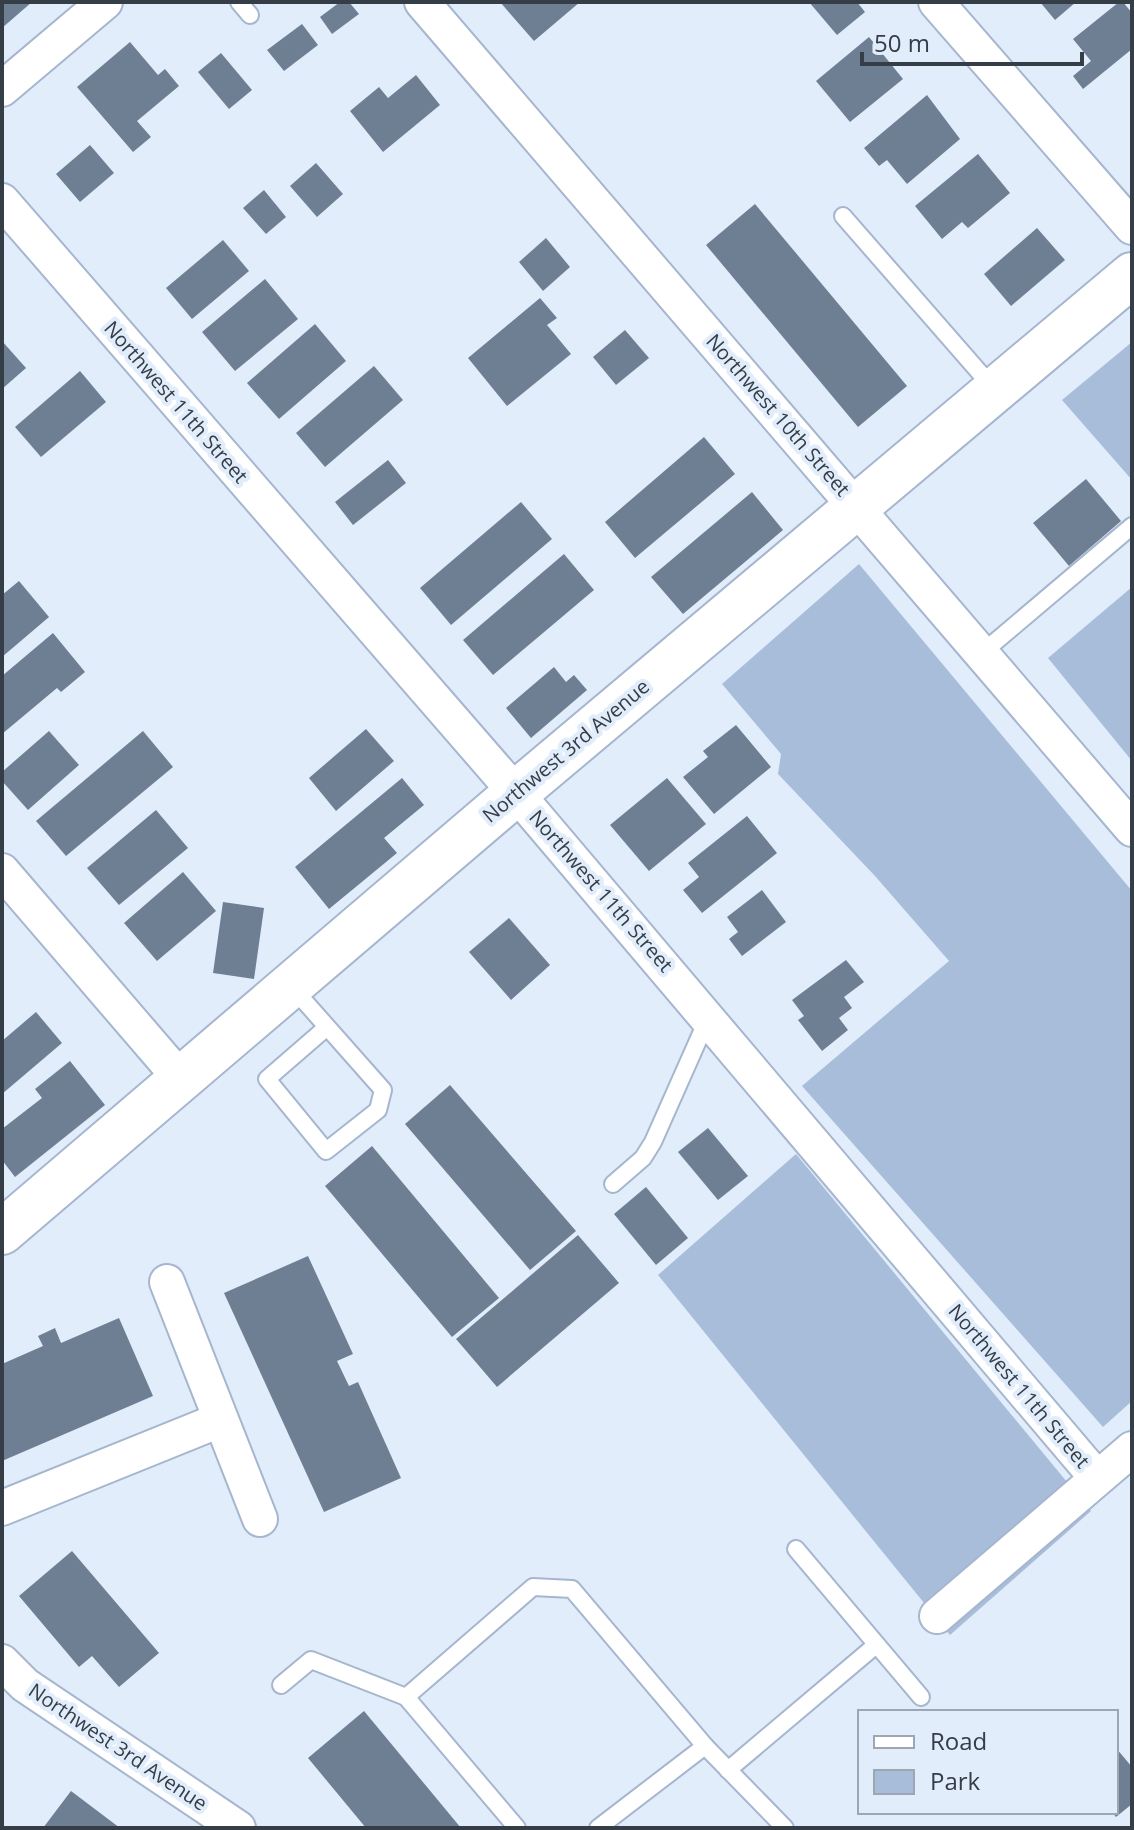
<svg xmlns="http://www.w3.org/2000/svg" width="1134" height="1830" font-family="'Open Sans',sans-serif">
	<rect width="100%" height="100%" fill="#e2edfc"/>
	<g fill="#a8bdd9">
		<polygon points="1132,342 1132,480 1062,400"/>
		<polygon points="859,564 1132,891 1132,1401 1103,1427 802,1086 949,961 875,876 778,774 781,754 722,684"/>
		<polygon points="1132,587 1132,761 1048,658"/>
		<polygon points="796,1154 1091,1511 950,1635 658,1275"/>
	</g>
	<g fill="#6e7f94">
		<polygon points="2,2 32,2 2,28"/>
		<polygon points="340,2 349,2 359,14 332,34 320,17"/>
		<polygon points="500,2 580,2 534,41"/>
		<polygon points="809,2 857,2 865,12 837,35"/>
		<polygon points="1040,2 1076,2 1055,20"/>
		<polygon points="1119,2 1123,2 1132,13 1132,49 1083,89 1073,76 1091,61 1073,39"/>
		<polygon points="302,24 318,45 284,71 267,50"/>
		<polygon points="869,37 903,79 850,122 816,81"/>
		<polygon points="130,42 158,75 165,69 179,86 137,121 151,137 133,152 77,87"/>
		<polygon points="221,53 252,90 229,109 198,72"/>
		<polygon points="416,75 440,105 383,152 350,111 379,87 388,98"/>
		<polygon points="927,95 960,139 907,184 887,160 879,166 864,148"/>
		<polygon points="90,145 114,173 80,202 56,174"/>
		<polygon points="978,154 1010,193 968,228 962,222 942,239 915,206"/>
		<polygon points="316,163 343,194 317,217 290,186"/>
		<polygon points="264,190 286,217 266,234 243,208"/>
		<polygon points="755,204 907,386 858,427 706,245"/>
		<polygon points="1037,228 1065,260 1011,306 984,274"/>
		<polygon points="546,238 570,267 543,291 519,262"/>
		<polygon points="223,240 249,271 192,319 166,288"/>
		<polygon points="265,279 298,319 235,371 202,332"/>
		<polygon points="540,298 557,318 547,325 571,354 507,406 468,358"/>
		<polygon points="315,324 346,361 279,419 247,383"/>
		<polygon points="625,330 649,358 616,385 593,357"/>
		<polygon points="2,341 26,368 2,389"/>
		<polygon points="374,366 403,400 325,467 296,433"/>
		<polygon points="80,371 106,402 41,457 15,427"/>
		<polygon points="704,437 735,474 635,558 605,522"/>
		<polygon points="388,460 406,483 353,525 335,502"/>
		<polygon points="1086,479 1121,521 1069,566 1033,523"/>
		<polygon points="752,492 783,530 683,614 651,577"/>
		<polygon points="521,502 552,539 451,625 420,588"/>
		<polygon points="564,554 594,590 493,675 463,640"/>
		<polygon points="19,581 49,617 2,657 2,595"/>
		<polygon points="53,633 85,672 61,692 57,688 2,734 2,676"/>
		<polygon points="554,667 566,682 574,675 587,690 531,738 506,708"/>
		<polygon points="736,725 771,767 714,814 683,777 708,757 703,751"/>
		<polygon points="366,729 394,761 336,811 309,778"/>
		<polygon points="49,731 79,765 28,810 2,781 2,772"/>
		<polygon points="143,731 173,767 66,856 36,821"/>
		<polygon points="402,778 424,805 384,838 397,853 329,909 295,867"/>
		<polygon points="667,778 706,824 649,871 610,825"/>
		<polygon points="156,810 188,848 119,905 87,868"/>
		<polygon points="747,816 777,853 702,913 683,890 699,877 688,863"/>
		<polygon points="183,872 216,911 157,961 124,923"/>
		<polygon points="762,890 786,922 742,956 729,939 738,932 727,917"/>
		<polygon points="223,902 264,908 254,979 213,973"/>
		<polygon points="509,918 550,965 511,1000 469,952"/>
		<polygon points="846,960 864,982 844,997 852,1008 839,1018 848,1030 822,1051 798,1020 804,1016 792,1000"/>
		<polygon points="36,1012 62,1043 2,1094 2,1041"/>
		<polygon points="70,1061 105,1105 15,1177 2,1160 2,1129 42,1098 35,1089"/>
		<polygon points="450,1085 576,1231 530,1270 405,1124"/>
		<polygon points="708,1128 748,1176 718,1200 678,1152"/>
		<polygon points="372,1146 499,1298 452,1337 325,1186"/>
		<polygon points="646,1187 688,1238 656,1265 614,1214"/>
		<polygon points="578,1235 619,1283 497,1387 456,1339"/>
		<polygon points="308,1256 353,1354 337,1361 349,1386 358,1382 401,1478 324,1512 224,1293"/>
		<polygon points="119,1318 153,1396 2,1461 2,1364 43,1346 38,1336 55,1328 61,1343"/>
		<polygon points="72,1551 159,1653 119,1687 92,1656 79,1667 19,1596"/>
		<polygon points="364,1711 461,1828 366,1828 308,1758"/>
		<polygon points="1116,1748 1132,1767 1132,1804 1116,1817 1112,1812 1116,1812"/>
		<polygon points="71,1791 120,1828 43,1828"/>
	</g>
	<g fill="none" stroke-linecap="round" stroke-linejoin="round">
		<g stroke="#a5b6ce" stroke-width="20">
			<g id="lane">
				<polyline points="239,2 250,15"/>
				<polyline points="843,216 994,389"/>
				<polyline points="982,653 1132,526"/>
				<polyline points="291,986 383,1090 378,1110 326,1151 267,1079 327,1027"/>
				<polyline points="613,1184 643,1158 653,1142 708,1018"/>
				<polyline points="796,1549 921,1697"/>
				<polyline points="281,1685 311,1660 406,1697"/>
				<polyline points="728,1770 876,1645"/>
				<polyline points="517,1828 406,1697 533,1587 572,1589 705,1746 785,1828"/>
				<polyline points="598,1828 705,1746"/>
			</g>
		</g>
		<g stroke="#a5b6ce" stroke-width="38">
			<g id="street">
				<polyline points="422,2 1132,829"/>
				<polyline points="936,2 1132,227"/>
				<polyline points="2,89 105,2"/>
				<polyline points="2,201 516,793 1097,1478"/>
				<polyline points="2,871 180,1078"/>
				<polyline points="167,1282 260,1519"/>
				<polyline points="2,1508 220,1420"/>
				<polyline points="937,1616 1132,1449"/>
				<polyline points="2,1662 25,1685 238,1828"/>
			</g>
		</g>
		<g stroke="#a5b6ce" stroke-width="48">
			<polyline id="secondary" points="2,1232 516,793 1132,275"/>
		</g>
		<use href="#lane" stroke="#fff" stroke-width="16"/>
		<use href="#street" stroke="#fff" stroke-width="34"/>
		<use href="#secondary" stroke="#fff" stroke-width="44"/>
	</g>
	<g text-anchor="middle" stroke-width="8" stroke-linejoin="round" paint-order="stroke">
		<g font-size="20" fill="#353d46" stroke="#e2edfc">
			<text transform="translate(176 402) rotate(49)" y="7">Northwest 11th Street</text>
			<text transform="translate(778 415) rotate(49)" y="7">Northwest 10th Street</text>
			<text transform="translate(566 751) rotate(-40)" y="7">Northwest 3rd Avenue</text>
			<text transform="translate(601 891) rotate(49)" y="7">Northwest 11th Street</text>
			<text transform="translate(1019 1386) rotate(50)" y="7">Northwest 11th Street</text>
			<text transform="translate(118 1747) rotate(34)" y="7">Northwest 3rd Avenue</text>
		</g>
	</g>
	<rect width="1134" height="1830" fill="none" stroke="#353d46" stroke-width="8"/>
	<rect x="858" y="1710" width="260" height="104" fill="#e2edfc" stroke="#9da7b3" stroke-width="2"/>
	<rect x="874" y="1736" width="40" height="12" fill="#ffffff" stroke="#9da7b3" stroke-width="2"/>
	<text x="930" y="1750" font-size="24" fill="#353d46">Road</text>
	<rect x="874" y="1770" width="40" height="24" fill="#a8bdd9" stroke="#9da7b3" stroke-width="2"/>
	<text x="930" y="1790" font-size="24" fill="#353d46">Park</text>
	<path d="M862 52v12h220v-12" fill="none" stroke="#353d46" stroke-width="4"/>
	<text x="874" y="52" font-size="24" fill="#353d46" stroke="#e2edfc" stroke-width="6" paint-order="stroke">50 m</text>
</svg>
